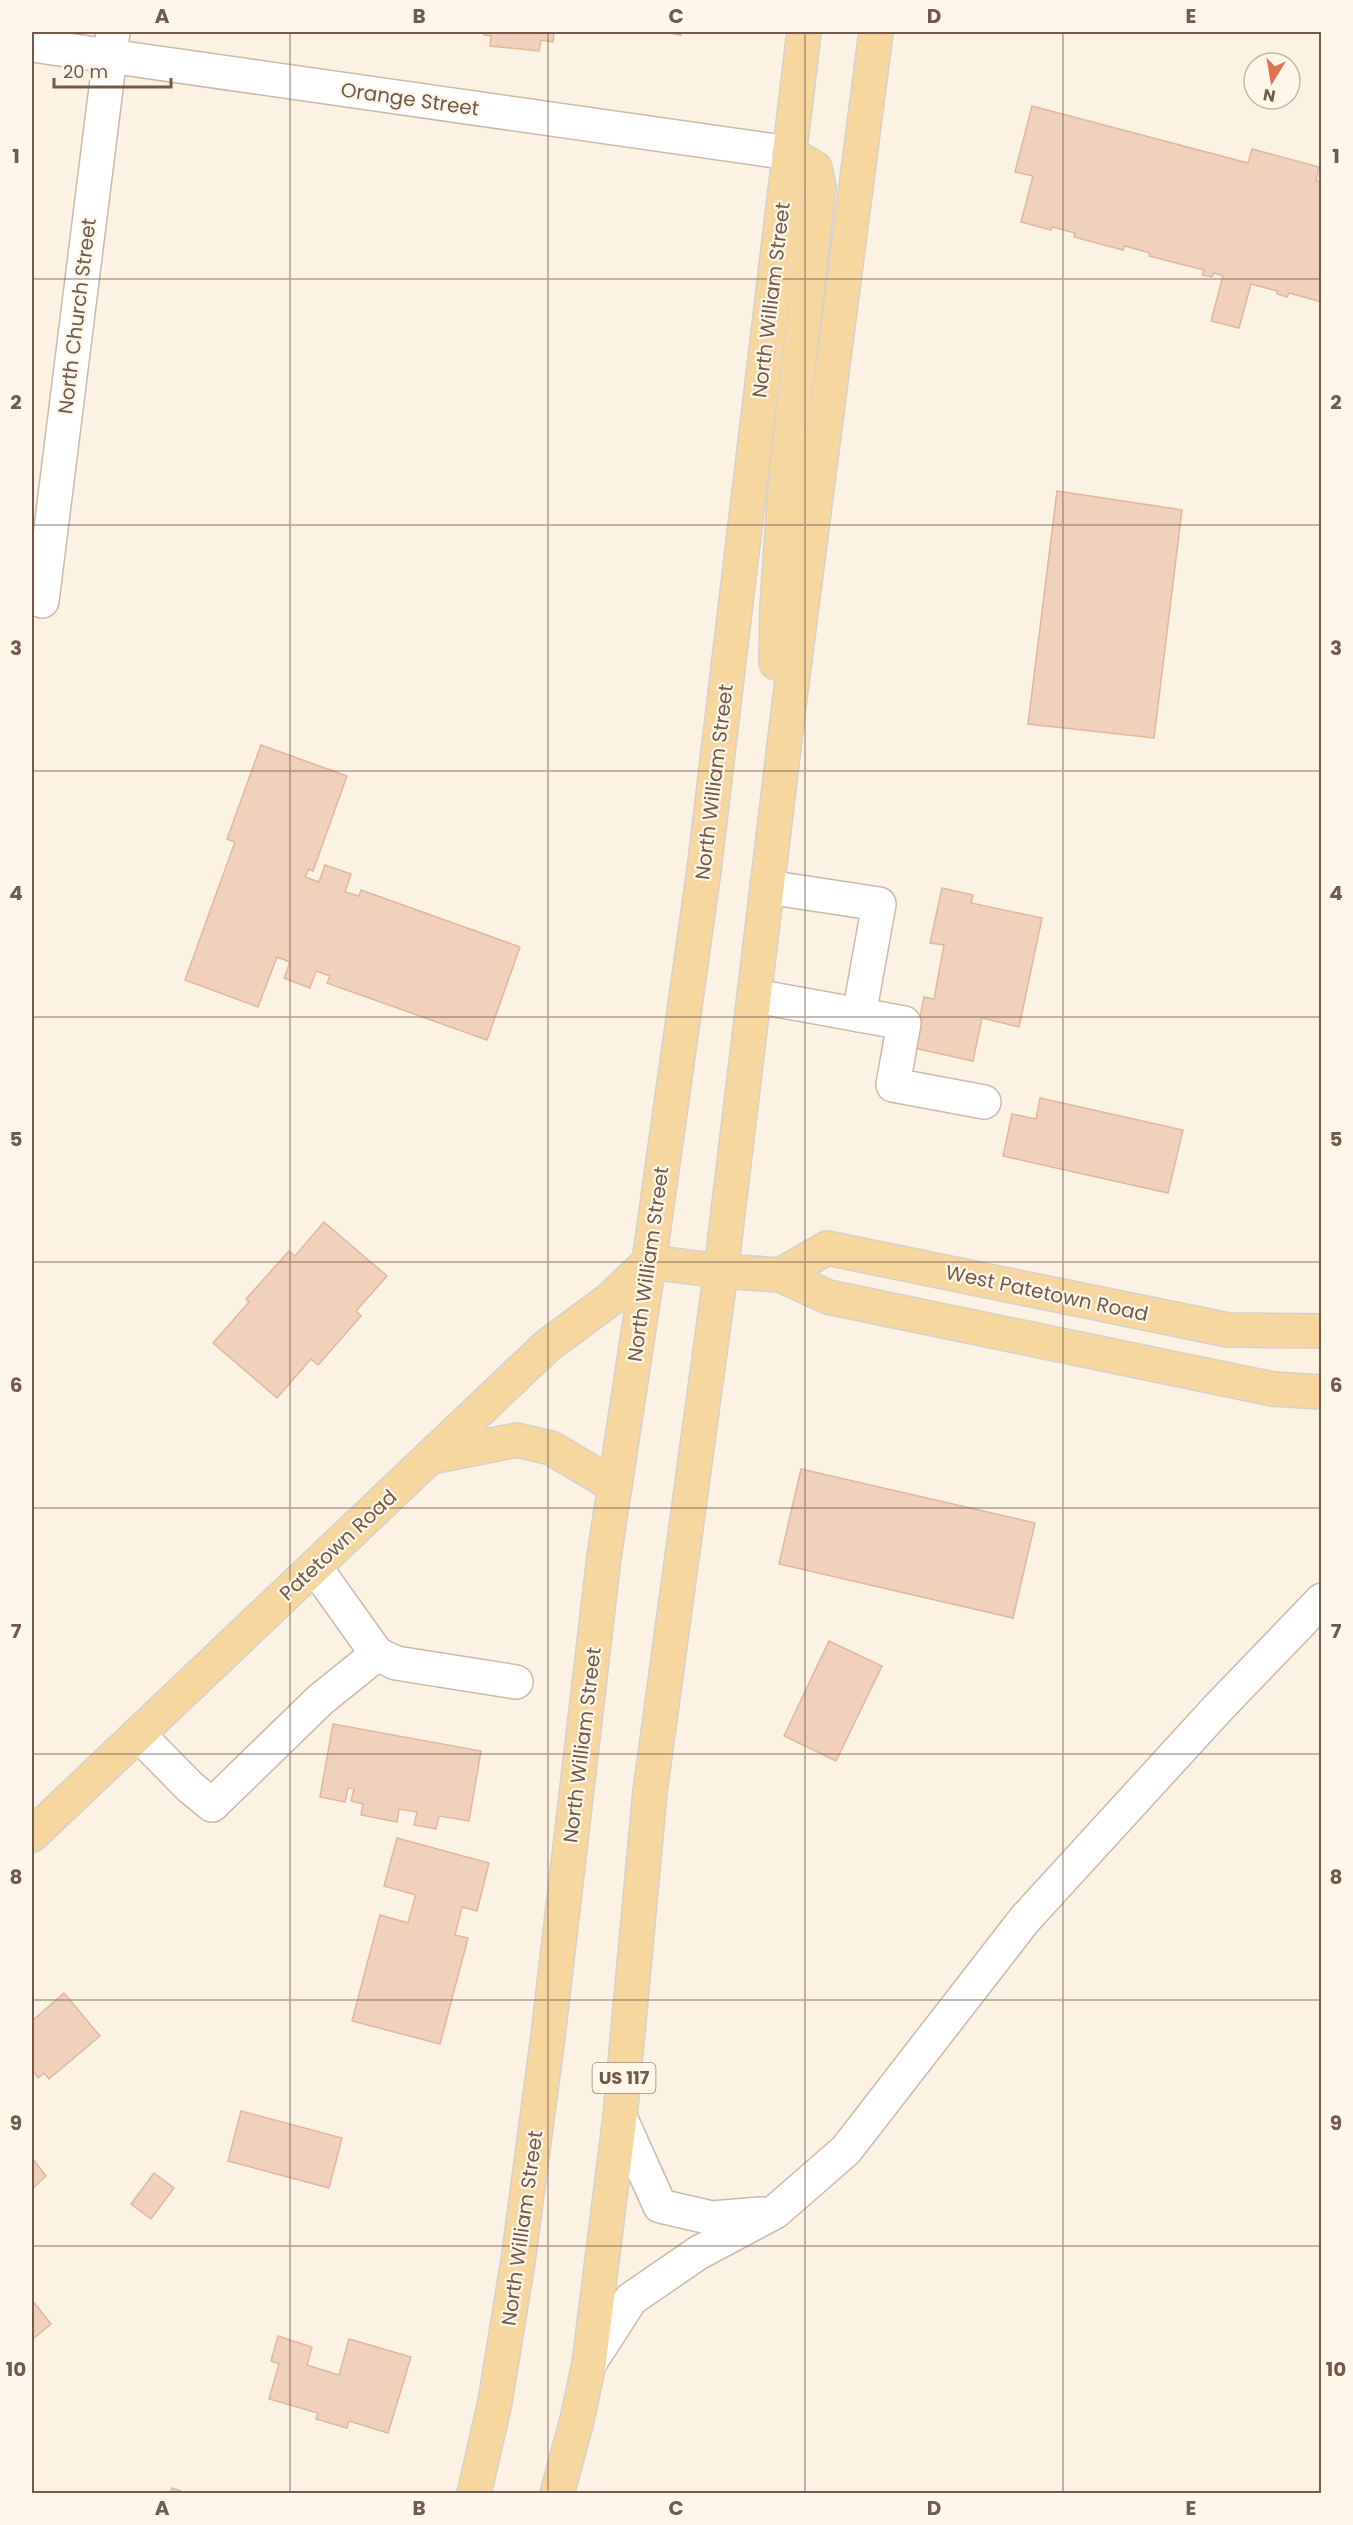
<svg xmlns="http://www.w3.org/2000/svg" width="1353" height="2525" font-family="Poppins,sans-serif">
	<rect width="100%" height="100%" fill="#fbf2e3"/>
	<g fill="#efd1bc" stroke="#e0b89e" stroke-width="1.5">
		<polygon points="485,32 554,32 553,42 541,40 539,51 490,46 491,36 484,35"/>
		<polygon points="662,32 681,32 681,35"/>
		<polygon points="1032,106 1248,163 1252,149 1319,167 1316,181 1322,182 1322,302 1289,293 1287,297 1277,294 1277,291 1251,284 1239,328 1211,321 1223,276 1214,273 1212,277 1202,275 1204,270 1149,256 1150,253 1125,246 1123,250 1074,237 1075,233 1052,227 1051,230 1021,222 1033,176 1015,172"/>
		<polygon points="1057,491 1182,510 1154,738 1028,724"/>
		<polygon points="261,745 347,776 313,871 309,869 305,877 319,882 325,865 351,874 345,892 359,896 361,890 520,947 487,1040 327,983 330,976 316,971 310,988 284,978 290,962 277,957 258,1007 185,980 235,842 227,839"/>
		<polygon points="942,888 973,895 971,903 1042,918 1019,1027 982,1018 973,1061 914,1048 924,997 934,999 944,945 930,943"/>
		<polygon points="1040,1098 1183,1130 1168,1193 1003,1156 1012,1114 1036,1119"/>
		<polygon points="324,1222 387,1276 356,1311 361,1316 318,1365 311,1359 277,1398 213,1343 249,1302 246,1299 289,1251 295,1256"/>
		<polygon points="801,1469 1035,1523 1013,1618 779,1564"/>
		<polygon points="829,1641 882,1666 836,1761 784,1736"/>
		<polygon points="333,1724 481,1751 469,1821 439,1816 436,1829 414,1825 417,1812 399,1809 397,1822 361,1815 363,1804 351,1801 354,1789 348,1788 345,1802 320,1797"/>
		<polygon points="397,1838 489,1863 477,1911 462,1907 455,1935 468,1938 440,2044 352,2021 380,1915 408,1923 415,1897 416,1895 384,1886"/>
		<polygon points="64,1993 100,2036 49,2079 44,2073 38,2078 32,2069 33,2046 32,2021"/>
		<polygon points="241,2111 342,2138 329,2188 228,2161"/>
		<polygon points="32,2158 46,2176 32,2189"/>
		<polygon points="154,2173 174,2188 151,2219 131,2204"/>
		<polygon points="32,2300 51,2324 32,2340"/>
		<polygon points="278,2336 312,2347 307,2365 339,2375 349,2339 411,2357 388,2433 349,2421 347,2428 316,2419 318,2413 269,2399 279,2364 271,2361"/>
		<polygon points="172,2488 189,2494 170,2494"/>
	</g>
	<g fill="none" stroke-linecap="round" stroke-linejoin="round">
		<g stroke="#cbbaab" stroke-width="36">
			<g id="minor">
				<polyline points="32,45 789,153"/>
				<polyline points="42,601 113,32"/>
				<polyline points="767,887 879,904 859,1015"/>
				<polyline points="755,996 904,1023 893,1085 984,1102"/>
				<polyline points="315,1567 377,1654 396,1663 516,1682"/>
				<polyline points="138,1734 190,1787 212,1805 320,1700 377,1654"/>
				<polyline points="620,2117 660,2206 712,2218 761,2214"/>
				<polyline points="589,2364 631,2299 698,2253 775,2212 846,2150 1025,1919 1219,1707 1322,1600"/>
			</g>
		</g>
		<g stroke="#d7d1cd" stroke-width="36">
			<g id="major">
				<polyline points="776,663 777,606 786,473 819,187 815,168 789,153"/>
				<polyline points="649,1262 721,1271 780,1275 828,1297 1273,1389 1322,1392"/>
				<polyline points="780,1275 827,1248 1228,1330 1322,1331"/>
				<polyline points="431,1457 517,1440 551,1448 615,1486"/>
				<polyline points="32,1835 547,1346 609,1300 649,1262"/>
				<polyline points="474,2494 495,2402 518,2261 548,2036 604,1557 649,1262 704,870 804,32"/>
				<polyline points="557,2494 577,2420 589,2364 620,2117 650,1792 721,1271 789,705 876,32"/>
			</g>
		</g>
		<use href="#minor" stroke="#fff" stroke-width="33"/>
		<use href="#major" stroke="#f6d79f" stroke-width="33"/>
	</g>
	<path fill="none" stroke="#71594b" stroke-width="1.5" stroke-opacity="0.55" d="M290 32V2494M548 32V2494M805 32V2494M1063 32V2494M32 279H1322M32 525H1322M32 771H1322M32 1017H1322M32 1262H1322M32 1508H1322M32 1754H1322M32 2000H1322M32 2246H1322"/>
	<g text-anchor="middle" stroke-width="4.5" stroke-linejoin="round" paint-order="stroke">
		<rect fill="#fef6e9" stroke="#9b887a" stroke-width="1.5" x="592.5" y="2063" width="63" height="30" rx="4.5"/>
		<g font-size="18" font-weight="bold" fill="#71594b">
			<text x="624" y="2084">US 117</text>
		</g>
		<g font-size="20" fill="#71594b" stroke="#fef6e9">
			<text transform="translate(410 99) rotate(8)" y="7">Orange Street</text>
			<text transform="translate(771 300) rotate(-83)" y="7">North William Street</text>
			<text transform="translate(77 316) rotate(-83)" y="7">North Church Street</text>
			<text transform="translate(714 782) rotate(-83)" y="7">North William Street</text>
			<text transform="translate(648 1264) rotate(-82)" y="7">North William Street</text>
			<text transform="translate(1047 1293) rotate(12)" y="7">West Patetown Road</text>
			<text transform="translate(338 1545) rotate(-43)" y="7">Patetown Road</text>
			<text transform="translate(582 1745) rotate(-83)" y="7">North William Street</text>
			<text transform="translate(522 2228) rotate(-82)" y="7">North William Street</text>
		</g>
	</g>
	<rect width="1353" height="2525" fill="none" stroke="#fef6e9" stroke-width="66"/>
	<g transform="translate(1272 81) rotate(191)"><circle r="28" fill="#fef6e9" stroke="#c6b7aa" stroke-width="1.5"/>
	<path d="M0-4.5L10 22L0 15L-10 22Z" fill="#df714f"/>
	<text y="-9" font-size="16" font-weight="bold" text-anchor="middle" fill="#71594b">N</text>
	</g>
	<path d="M54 78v9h117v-9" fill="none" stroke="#71594b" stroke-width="3"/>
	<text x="63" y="78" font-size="18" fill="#71594b" stroke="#fef6e9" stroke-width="4.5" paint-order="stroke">20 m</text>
	<rect x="33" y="33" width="1287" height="2459" fill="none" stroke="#71594b" stroke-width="2"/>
	<g font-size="20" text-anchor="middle" font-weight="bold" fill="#71594b">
		<text x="162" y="23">A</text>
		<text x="419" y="23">B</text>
		<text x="676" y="23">C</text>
		<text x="934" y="23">D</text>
		<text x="1191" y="23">E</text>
		<text x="16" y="163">1</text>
		<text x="1336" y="163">1</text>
		<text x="16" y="409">2</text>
		<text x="1336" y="409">2</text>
		<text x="16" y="655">3</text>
		<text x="1336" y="655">3</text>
		<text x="16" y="900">4</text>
		<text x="1336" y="900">4</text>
		<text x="16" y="1146">5</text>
		<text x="1336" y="1146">5</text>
		<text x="16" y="1392">6</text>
		<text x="1336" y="1392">6</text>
		<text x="16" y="1638">7</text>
		<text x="1336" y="1638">7</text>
		<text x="16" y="1884">8</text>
		<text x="1336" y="1884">8</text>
		<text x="16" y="2130">9</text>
		<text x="1336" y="2130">9</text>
		<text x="16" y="2376">10</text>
		<text x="1336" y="2376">10</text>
		<text x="162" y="2515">A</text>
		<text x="419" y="2515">B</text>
		<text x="676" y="2515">C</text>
		<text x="934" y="2515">D</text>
		<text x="1191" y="2515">E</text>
	</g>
</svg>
